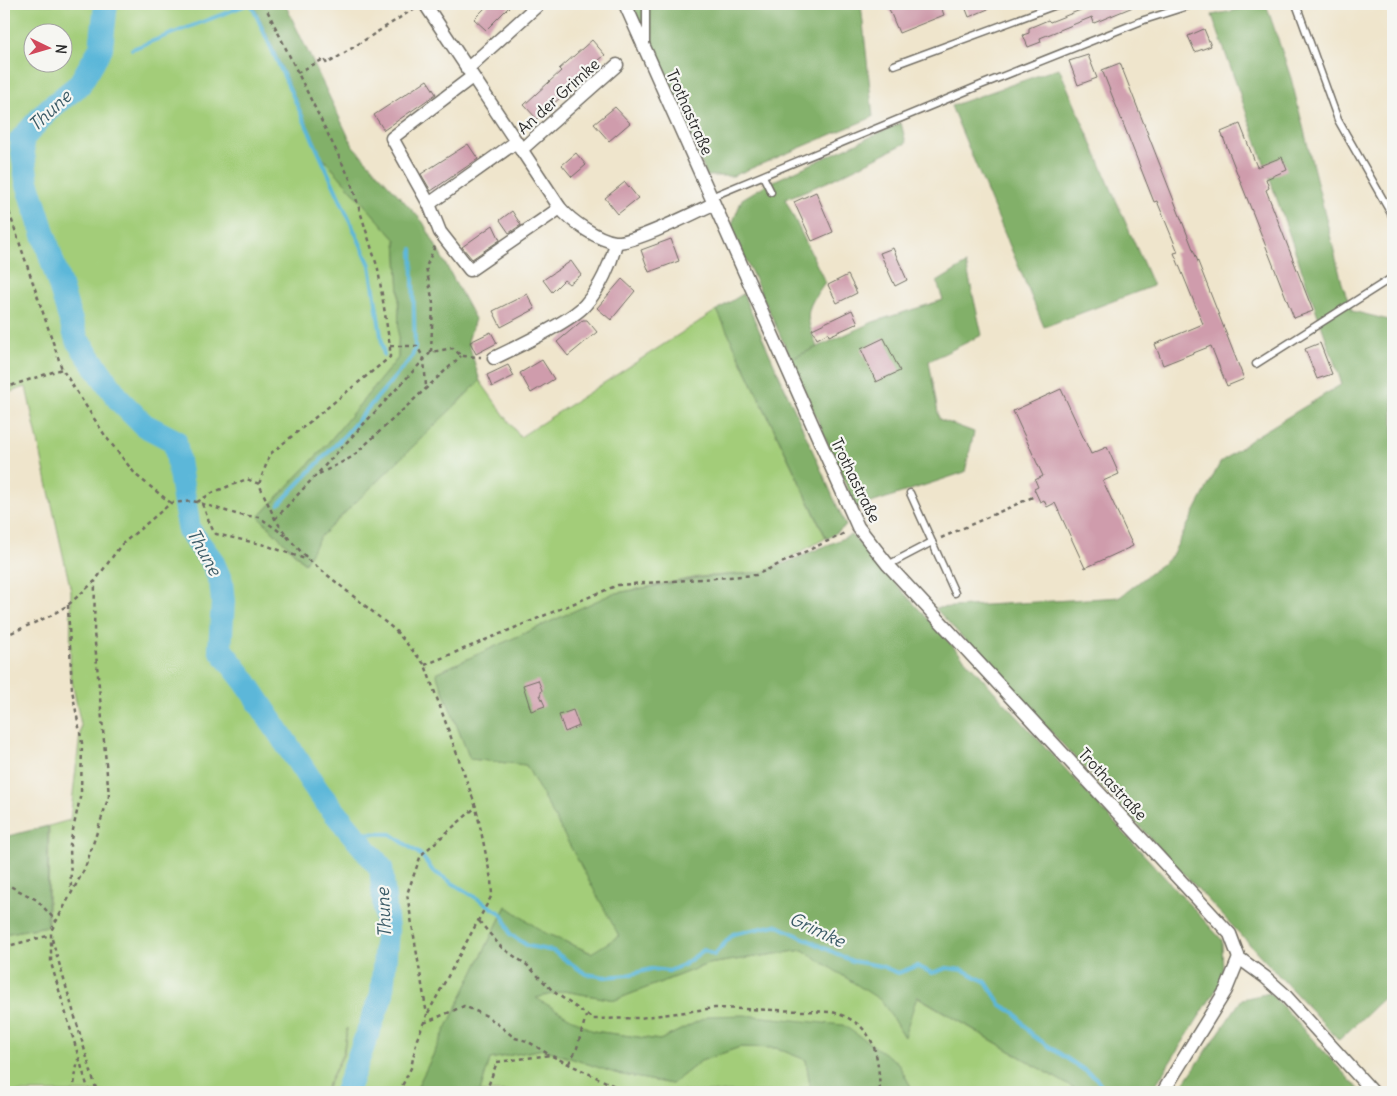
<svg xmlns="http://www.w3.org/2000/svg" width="1397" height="1096" font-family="Delius,sans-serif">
	<rect width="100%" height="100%" fill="#f6f6f2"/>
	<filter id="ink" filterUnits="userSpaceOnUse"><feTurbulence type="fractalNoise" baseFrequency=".02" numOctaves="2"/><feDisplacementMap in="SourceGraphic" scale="10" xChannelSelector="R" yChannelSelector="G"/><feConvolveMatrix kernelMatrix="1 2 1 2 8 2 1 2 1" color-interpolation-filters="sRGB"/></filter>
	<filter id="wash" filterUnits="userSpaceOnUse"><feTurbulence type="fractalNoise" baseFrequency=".0096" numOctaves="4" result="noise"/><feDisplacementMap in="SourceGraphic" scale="20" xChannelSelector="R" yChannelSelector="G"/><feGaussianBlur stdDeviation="1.12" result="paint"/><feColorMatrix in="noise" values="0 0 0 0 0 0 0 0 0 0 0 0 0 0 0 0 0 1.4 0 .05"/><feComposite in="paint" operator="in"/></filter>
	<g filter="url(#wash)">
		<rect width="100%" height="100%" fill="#efe5cc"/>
		<g fill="#a3cd79" stroke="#677c52" fill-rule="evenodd">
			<path d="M4 4H253L322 157 396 240 399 293 398 358 323 449 259 517 304 563 320 537 480 381 520 437 717 310 826 538 764 572 698 577 612 594 436 673 470 759 526 765 620 936 592 953 543 932 506 906 415 1092H325L344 1053 347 1028 343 1053 324 1092H4V934L48 926 49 826 70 820 81 725 70 672 71 591 26 387 4 394ZM32 32H62V62H32Z"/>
			<polygon points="803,950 883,1001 903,1036 916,996 1080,1092 914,1092 897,1062 709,1016 660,1040 593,1031 535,998 564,991 615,1000 708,964"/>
			<polygon points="740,1047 776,1048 806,1060 811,1092 480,1092 490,1059 543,1049 618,1074 672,1084 701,1061"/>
		</g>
		<g fill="#82b069" stroke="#566e4a">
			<polygon points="253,4 285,4 353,146 423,222 475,319 468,341 480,381 320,537 305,563 259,517 323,449 398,358 399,293 396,240 322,157"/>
			<polygon points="632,4 861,4 873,117 733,176 707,176"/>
			<polygon points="1266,4 1291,78 1342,283 1352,311 1393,321 1393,989 1339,1040 935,608 1120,597 1171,557 1220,463 1253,438 1342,384 1212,15"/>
			<polygon points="1059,68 1153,286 1044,327 951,106"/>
			<path d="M901 123 906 143 827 182 785 199 825 282C805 311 804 313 817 347L791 359 731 227 742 199 767 184Z"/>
			<polygon points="966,264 982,335 929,361 939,419 974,432 965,472 856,508 791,359 873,322 943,300 937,282"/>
			<polygon points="743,294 846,526 827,539 717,310"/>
			<polygon points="851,535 1222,940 1223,979 1151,1092 1080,1092 917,996 904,1037 882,1001 803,950 708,964 615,1000 564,991 536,998 593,1031 660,1040 709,1016 744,1015 843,1025 897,1062 914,1092 811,1092 806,1060 776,1048 740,1047 701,1061 672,1084 618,1074 543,1049 490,1059 480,1092 415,1092 506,906 543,932 591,953 619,936 526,765 470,759 436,673 612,594 698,578 764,572"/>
			<polygon points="48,826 47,926 4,934 4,837"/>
			<polygon points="1270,993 1361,1092 1178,1092 1242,999"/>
		</g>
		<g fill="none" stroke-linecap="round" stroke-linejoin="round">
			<g stroke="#5bb7d9" stroke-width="4">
				<polyline points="251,4 370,265 384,355"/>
				<polyline points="132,49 249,4"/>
				<polyline points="279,504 345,435 412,357 415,348 412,249"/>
				<polyline points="351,833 391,834 421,855 433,871 499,912 505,919 510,934 528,946 553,951 586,974 605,977 628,975 651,969 669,971 683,965 704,950 714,955 733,934 776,925 852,961 881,966 898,973 917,966 932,973 947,968 963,970 986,982 1001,1005 1015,1013 1032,1035 1096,1078 1107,1092"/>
			</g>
			<polyline stroke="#5bb7d9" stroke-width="24" points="106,4 101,48 79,85 48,110 21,140 27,181 77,340 120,401 144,425 175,441 189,530 212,561 221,582 223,602 220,649 245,681 319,793 381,868 387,930 382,994 346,1092"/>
		</g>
		<g id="blocks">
			<g fill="#cf9cac">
				<polygon points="489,4 512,4 486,30 474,19"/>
				<polygon points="887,4 940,4 944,15 899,33"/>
				<polygon points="964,4 1000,4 969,17"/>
				<polygon points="1087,4 1140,4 1094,23 1092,17 1040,38 1041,42 1028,47 1023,35 1029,33 1029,28 1048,20 1050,22 1088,7"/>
				<polygon points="1204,29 1211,46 1195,52 1188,36"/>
				<polygon points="592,40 605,55 560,94 562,96 537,119 524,105 561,71 559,69"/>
				<polygon points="1088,55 1097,78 1078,85 1069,61"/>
				<polygon points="1120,63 1244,379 1227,386 1211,346 1163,365 1155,344 1203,324 1174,253 1178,252 1157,201 1154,202 1102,70"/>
				<polygon points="427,80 436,94 384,130 374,115"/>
				<polygon points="615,107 630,123 609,141 594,124"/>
				<polygon points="1240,124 1257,167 1282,157 1287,170 1266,179 1269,188 1266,190 1313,311 1294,318 1221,132"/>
				<polygon points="468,144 478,159 431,191 421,174"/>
				<polygon points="576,153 586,165 572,177 562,165"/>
				<polygon points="625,182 638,198 618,214 605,198"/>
				<polygon points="816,192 833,232 812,241 794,202"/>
				<polygon points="512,211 521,225 509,233 500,220"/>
				<polygon points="493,225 500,240 472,259 462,247"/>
				<polygon points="671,239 679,261 649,272 641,250"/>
				<polygon points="893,248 907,280 895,286 880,253"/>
				<polygon points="571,261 581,275 569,284 564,280 552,292 543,280"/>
				<polygon points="848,275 857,293 837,303 828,285"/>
				<polygon points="622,279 635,291 611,320 597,308"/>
				<polygon points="527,294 535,309 501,327 493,311"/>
				<polygon points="852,310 858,323 829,336 828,333 817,339 812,329"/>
				<polygon points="583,320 587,320 597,332 568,356 557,342"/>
				<polygon points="491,332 497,343 476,354 470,342"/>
				<polygon points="884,338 900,371 876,382 861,349"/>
				<polygon points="1320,343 1332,374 1317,379 1305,349"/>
				<polygon points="542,360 554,379 531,393 520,373"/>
				<polygon points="508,365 514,376 492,387 487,375"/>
				<polygon points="1061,389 1091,454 1107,447 1119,474 1103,481 1133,546 1085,568 1055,503 1047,507 1044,500 1040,502 1034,489 1038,487 1035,480 1043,476 1013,411"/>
				<polygon points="538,680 542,690 540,695 545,706 531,711 523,685"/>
				<polygon points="573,710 579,726 565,732 559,715"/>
			</g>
		</g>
	</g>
	<g filter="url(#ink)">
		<use href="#blocks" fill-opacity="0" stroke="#706c63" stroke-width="1"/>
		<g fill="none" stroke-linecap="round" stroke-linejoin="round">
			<g stroke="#706c63" stroke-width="9">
				<g id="lane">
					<polyline points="646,4 646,43"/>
					<polyline points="1296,4 1338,120 1393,217"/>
					<polyline points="894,65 1059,4"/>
					<polyline points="763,176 771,192"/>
					<polyline points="711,197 981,85 1144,20 1194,4"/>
					<polyline points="1256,364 1393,277"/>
					<polyline points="910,493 955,593"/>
					<polyline points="888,565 932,542"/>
				</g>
			</g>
			<g stroke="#706c63" stroke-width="15">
				<g id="street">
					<path d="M425 4 560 208C571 221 598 240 615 242 633 244 694 213 713 204"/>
					<polyline points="625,4 858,527 888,565 1230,934 1239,958 1265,977 1283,993 1373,1092"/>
					<polyline points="467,69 539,4"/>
					<polyline points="472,77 392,138 429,204 440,232 470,270 560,208"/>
					<polyline points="521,150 617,65"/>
					<polyline points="429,204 516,142"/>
					<path d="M494 358C515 348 571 321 585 305 600 288 611 264 616 243"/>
					<polyline points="1163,1092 1226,990 1239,958"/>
				</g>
			</g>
			<g stroke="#706c63" stroke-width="2.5" stroke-dasharray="4 4" stroke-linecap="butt">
				<polyline points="264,4 350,179 378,269 390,346 390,357 270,454 259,484 275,519 289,539 310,561 395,630 425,665 476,807 421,855 407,894 427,1015 417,1039 411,1068 399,1092"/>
				<polyline points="297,73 324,59 327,64 415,8"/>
				<polyline points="4,197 62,369 106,437 136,475 171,503"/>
				<polyline points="390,346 417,346 424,359 426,387"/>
				<polyline points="431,352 433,303 426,267 435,246"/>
				<polyline points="4,388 62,369"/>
				<polyline points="319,474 352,457 461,356"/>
				<polyline points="197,502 214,492 247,479 259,484"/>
				<path d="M202 504C207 514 209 526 216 534L265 545 308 560"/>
				<polyline points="275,519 431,352 453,348 461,356 481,357"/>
				<polyline points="941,538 1035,496"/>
				<polyline points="68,605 72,690 82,743 81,793 70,844 71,891"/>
				<polyline points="4,636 50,616 68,605 95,581 121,545 171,503 193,501 239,515 259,517 286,536"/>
				<polyline points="425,665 618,585 756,575 847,532"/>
				<polyline points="4,883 37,900 56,921"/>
				<path d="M479 921 501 947 527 965 554 992 593 1019 639 1018 715 1008 832 1012C876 1024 878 1053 880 1092"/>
				<polyline points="52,939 97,1092"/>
				<polyline points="4,947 51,935"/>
				<polyline points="428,1013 492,895 491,879 476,807"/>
				<polyline points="424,1023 464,1006 487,1016 515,1038 527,1041 550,1055"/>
				<polyline points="569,1063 577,1048 586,1016"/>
				<polyline points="73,1092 78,1059"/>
				<polyline points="89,1092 51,963 51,931 85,868 109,796 94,632 95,581"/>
				<polyline points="486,1092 497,1062 550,1055 627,1092"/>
			</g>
			<use href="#lane" stroke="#fff" stroke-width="6"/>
			<use href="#street" stroke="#fff" stroke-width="12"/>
		</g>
	</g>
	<g text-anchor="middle" stroke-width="4.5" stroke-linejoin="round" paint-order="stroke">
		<g font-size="16" fill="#2b2b2b" stroke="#f6f6f2">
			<text transform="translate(558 96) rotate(-42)" y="6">An der Grimke</text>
			<text transform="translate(690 112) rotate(66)" y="6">Trothastraße</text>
			<text transform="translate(856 480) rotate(64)" y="6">Trothastraße</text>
			<text transform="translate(1113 784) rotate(47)" y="6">Trothastraße</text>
		</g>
		<g font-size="18" font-style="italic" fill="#3c5c68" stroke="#f6f6f2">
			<text transform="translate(50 111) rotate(-43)" y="6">Thune</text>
			<text transform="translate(204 552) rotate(61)" y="6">Thune</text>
			<text transform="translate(384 913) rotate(-93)" y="6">Thune</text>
			<text transform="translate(817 930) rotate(25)" y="6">Grimke</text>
		</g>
	</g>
	<rect width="1397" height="1096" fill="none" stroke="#f6f6f2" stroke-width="20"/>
	<g transform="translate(48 48) rotate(95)"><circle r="24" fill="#f6f6f2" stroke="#a5a5a2"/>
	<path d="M0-4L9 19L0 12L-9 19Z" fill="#d1495b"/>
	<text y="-8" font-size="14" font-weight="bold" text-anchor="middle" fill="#2b2b2b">N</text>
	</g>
</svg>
